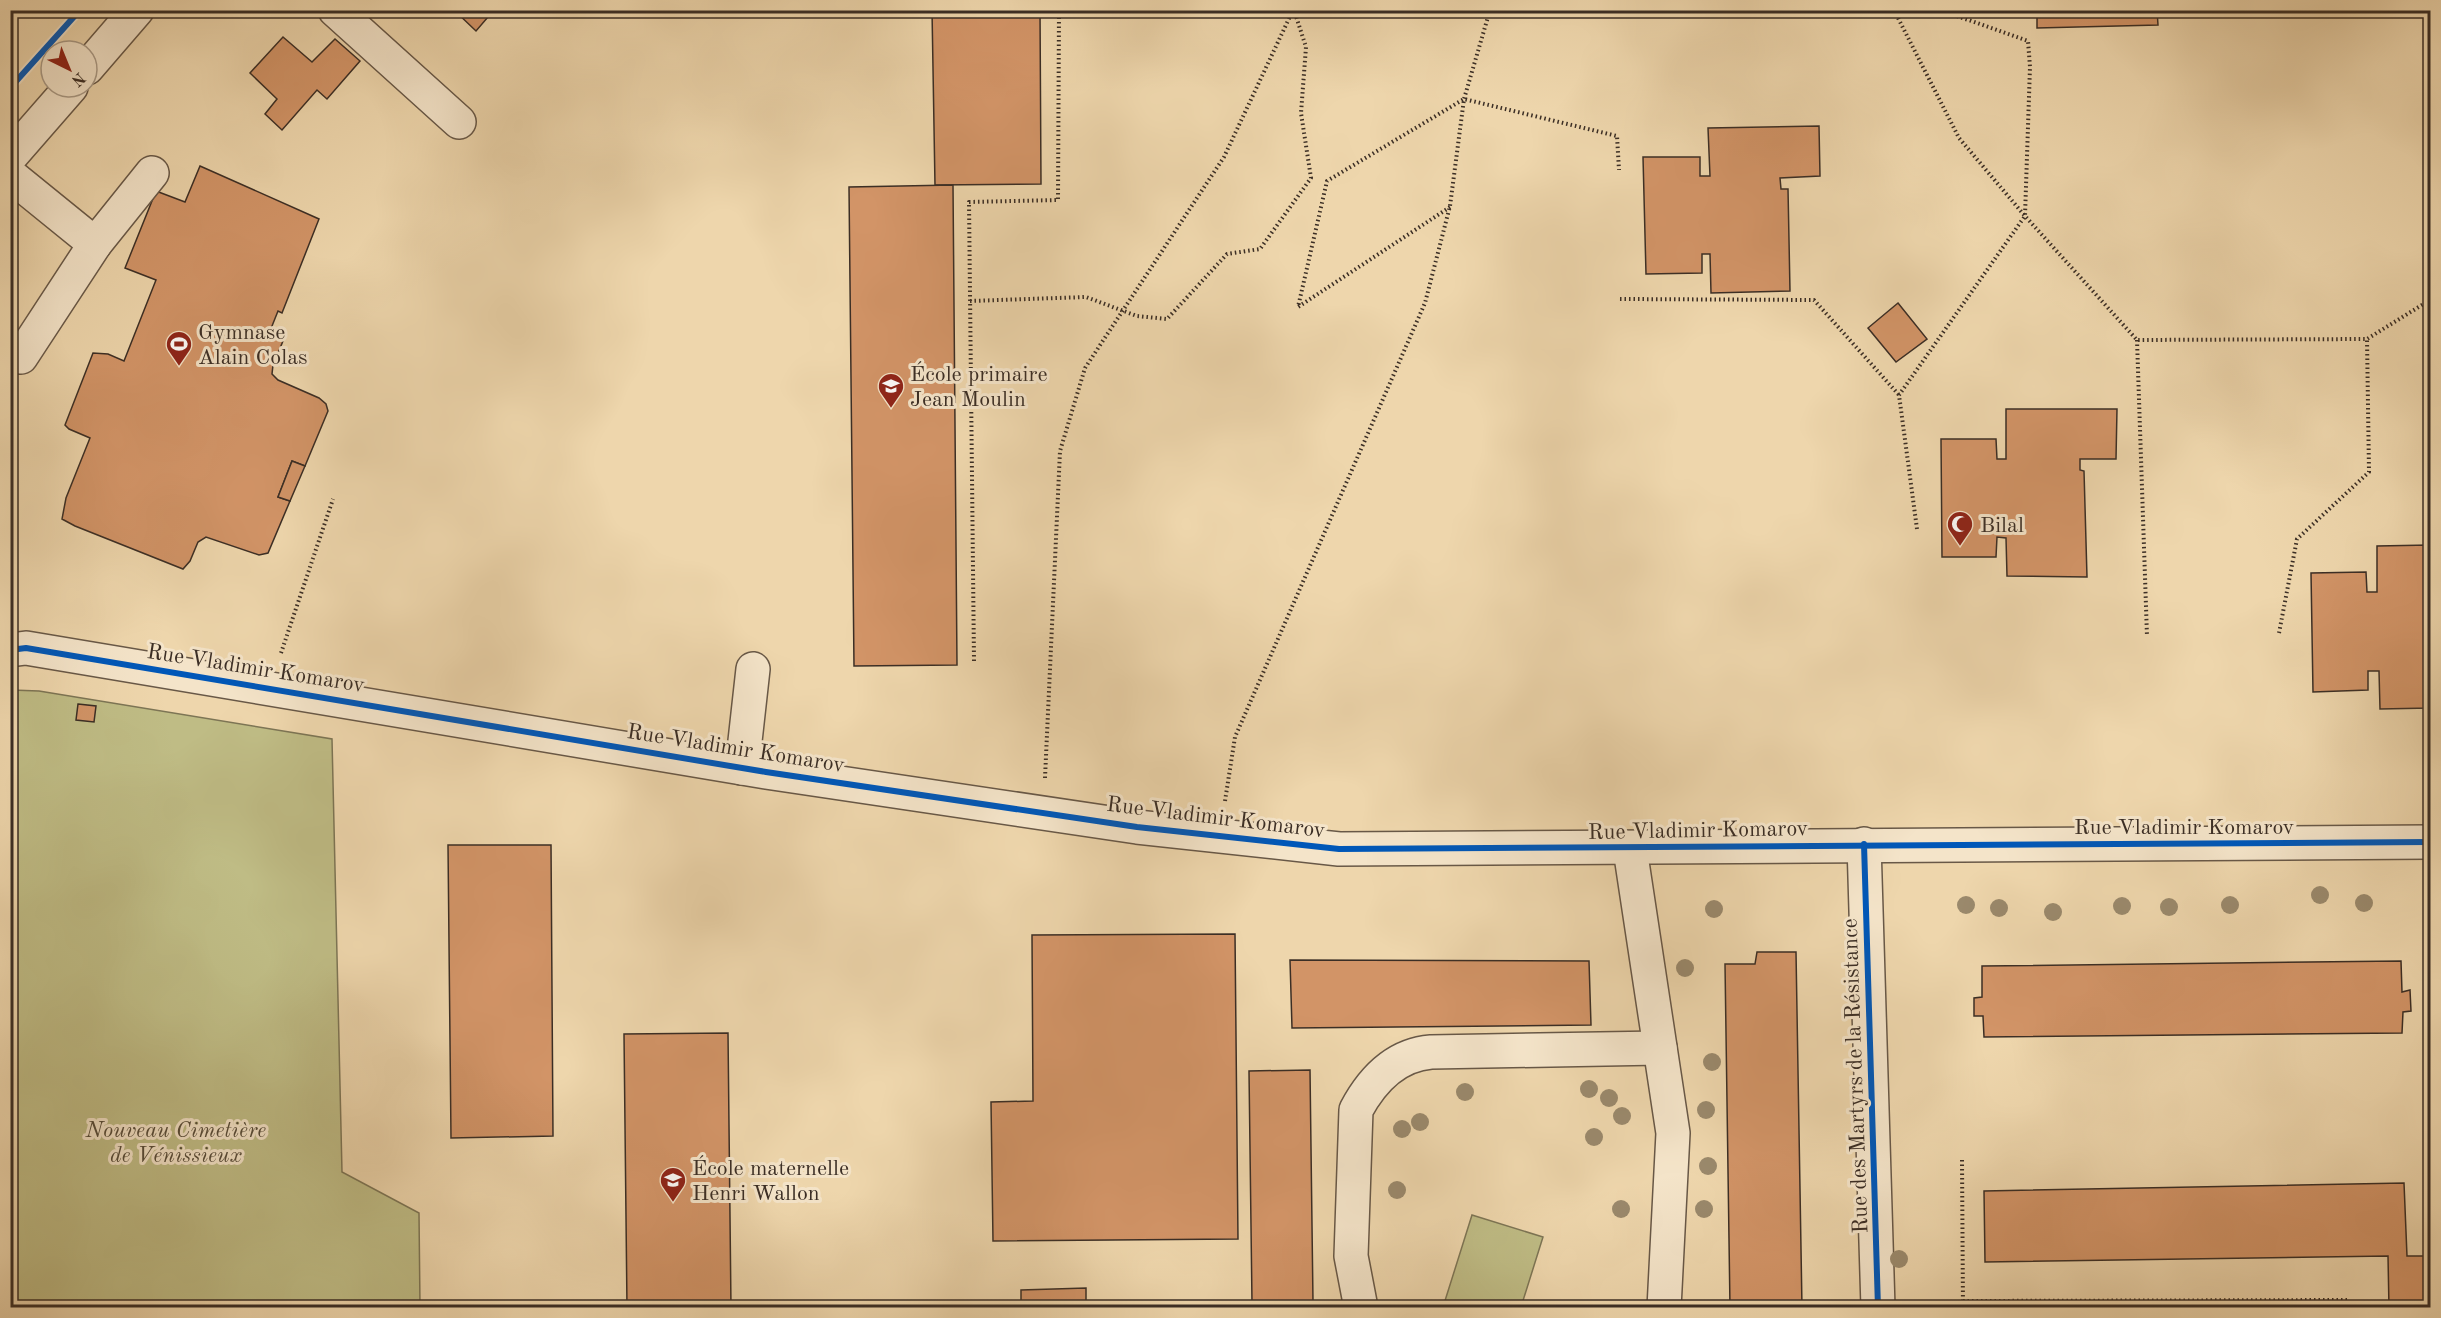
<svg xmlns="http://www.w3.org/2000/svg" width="2441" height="1318" font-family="'Old Standard TT',serif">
	<rect width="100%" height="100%" fill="#eed6ac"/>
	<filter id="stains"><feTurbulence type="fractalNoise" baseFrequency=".00333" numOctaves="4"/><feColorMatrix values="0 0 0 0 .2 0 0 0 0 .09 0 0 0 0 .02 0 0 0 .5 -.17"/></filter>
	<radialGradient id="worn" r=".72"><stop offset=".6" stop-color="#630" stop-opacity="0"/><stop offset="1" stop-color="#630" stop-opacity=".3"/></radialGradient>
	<g fill="#bfbc85" stroke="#7d7555" stroke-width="1.5">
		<polygon points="11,690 39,691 332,739 342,1172 419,1213 420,1307 11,1308"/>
		<polygon points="1472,1215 1543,1237 1521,1307 1443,1307"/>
	</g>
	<g fill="#d29467" stroke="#3b2e25" stroke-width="1.5">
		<polygon points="454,10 494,10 476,31"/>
		<polygon points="932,10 1040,10 1041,184 935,185"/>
		<polygon points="2037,10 2157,10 2158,25 2037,28"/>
		<polygon points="283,37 312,62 335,39 360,61 327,99 317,90 282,130 265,114 277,99 250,73"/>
		<polygon points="1819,126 1820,176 1780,178 1781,189 1788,189 1790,291 1711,293 1710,254 1702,254 1702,273 1646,274 1643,157 1700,157 1700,176 1710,176 1708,128"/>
		<polygon points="200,166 319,219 282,313 278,311 270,331 280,335 283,341 273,365 272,374 278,380 319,398 326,404 328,411 305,466 292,461 278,497 290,501 268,553 259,555 206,537 198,542 190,561 183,569 75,526 62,519 66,498 90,438 69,429 65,425 93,353 108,354 124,361 156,280 125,268 156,191 185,202"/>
		<polygon points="953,185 957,665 854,666 849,187"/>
		<polygon points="1898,303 1927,339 1896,362 1868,328"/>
		<polygon points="2006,409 2117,409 2116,459 2080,459 2080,470 2084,471 2087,577 2007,576 2006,538 1997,537 1996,557 1942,557 1941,439 1996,439 1997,459 2006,459"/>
		<polygon points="292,461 305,466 290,501 278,497"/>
		<polygon points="2430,545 2430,708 2380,709 2379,671 2368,671 2368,690 2313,692 2311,573 2366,572 2367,592 2377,592 2377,546"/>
		<polygon points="78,704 96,706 94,722 76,720"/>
		<polygon points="448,845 551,845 553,1136 451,1138"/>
		<polygon points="1235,934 1238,1239 993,1241 991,1102 1033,1101 1032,935"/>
		<polygon points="1757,952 1796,952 1802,1308 1730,1308 1725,964 1755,964"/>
		<polygon points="1290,960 1589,961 1591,1025 1292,1028"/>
		<polygon points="2401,961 2402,992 2410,990 2411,1011 2403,1012 2402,1033 1984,1037 1983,1016 1974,1016 1974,998 1982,997 1982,966"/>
		<polygon points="728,1033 731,1308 627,1308 624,1034"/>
		<polygon points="1310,1070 1313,1302 1252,1303 1249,1071"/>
		<polygon points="2404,1183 2407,1256 2430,1256 2430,1308 2389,1308 2388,1256 1985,1262 1984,1191"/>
		<polygon points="1086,1288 1086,1308 1021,1308 1021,1290"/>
	</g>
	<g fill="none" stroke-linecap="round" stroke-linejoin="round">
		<g stroke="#685847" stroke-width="36">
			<g id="minor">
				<polyline points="335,10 459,122"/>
				<polyline points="87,68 137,10"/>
				<polyline points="10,157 71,87"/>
				<polyline points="10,175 95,244 152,173"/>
				<polyline points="21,357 95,244"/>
				<polyline points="10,650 26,648 766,772 1137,827 1339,849 2430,842"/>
				<polyline points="742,768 753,669"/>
				<polyline points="1864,844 1878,1308"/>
				<polyline points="1630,849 1673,1133 1664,1308"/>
				<path d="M1361 1308 1351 1256 1356 1110C1372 1080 1395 1055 1431 1052L1660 1048"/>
			</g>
		</g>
		<g stroke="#3b2e25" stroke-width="4" stroke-dasharray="1.5 3" stroke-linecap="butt">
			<polyline points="1894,10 1959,138 2025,216 2137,340 2367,339 2430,300"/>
			<polyline points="1450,207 1298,307 1327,181 1464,99 1617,136 1619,170"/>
			<polyline points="1620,299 1814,300 1899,395"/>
			<polyline points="970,301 1086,297 1137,316 1167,319 1227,254 1260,249 1311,178 1301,113 1306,47 1294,10"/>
			<polyline points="2137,340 2147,636"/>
			<polyline points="1917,529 1899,395 2025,216 2030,67 2028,41 1940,10"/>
			<polyline points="2279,633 2297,539 2369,472 2367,339"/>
			<polyline points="281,653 333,499"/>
			<polyline points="974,661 969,202 1058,200 1059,10"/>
			<polyline points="1045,778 1060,451 1085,368 1224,157 1293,10"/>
			<polyline points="1225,801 1235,737 1425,303 1450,206 1464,99 1490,10"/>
			<polyline points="1962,1160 1963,1308"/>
			<polyline points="1963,1301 2349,1300 2349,1308"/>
		</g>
		<use href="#minor" stroke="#f4e4c9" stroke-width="33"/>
		<g stroke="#f4e4c9" stroke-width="10">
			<g id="cycleway">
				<polyline points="10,88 80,10"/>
				<polyline points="10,650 26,648 766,772 1137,827 1339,849 2430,842"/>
				<polyline points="1864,844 1878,1308"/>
			</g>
		</g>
		<use href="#cycleway" stroke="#0057b8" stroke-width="6"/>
	</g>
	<g fill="#9a896c">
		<circle cx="2320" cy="895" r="9"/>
		<circle cx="2364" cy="903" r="9"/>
		<circle cx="1966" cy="905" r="9"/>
		<circle cx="2230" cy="905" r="9"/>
		<circle cx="2122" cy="906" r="9"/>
		<circle cx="2169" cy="907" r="9"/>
		<circle cx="1999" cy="908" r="9"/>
		<circle cx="1714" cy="909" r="9"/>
		<circle cx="2053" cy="912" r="9"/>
		<circle cx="1685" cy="968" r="9"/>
		<circle cx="1712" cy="1062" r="9"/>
		<circle cx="1589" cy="1089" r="9"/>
		<circle cx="1465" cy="1092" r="9"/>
		<circle cx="1609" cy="1098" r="9"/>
		<circle cx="1706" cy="1110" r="9"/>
		<circle cx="1622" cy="1116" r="9"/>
		<circle cx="1420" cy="1122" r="9"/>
		<circle cx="1402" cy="1129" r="9"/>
		<circle cx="1594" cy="1137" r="9"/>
		<circle cx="1708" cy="1166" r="9"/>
		<circle cx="1397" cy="1190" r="9"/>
		<circle cx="1621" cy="1209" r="9"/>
		<circle cx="1704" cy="1209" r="9"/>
		<circle cx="1899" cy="1259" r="9"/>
	</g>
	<defs>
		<g id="stadium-pin" transform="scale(1.35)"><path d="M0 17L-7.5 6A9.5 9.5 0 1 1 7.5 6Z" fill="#8f2418" stroke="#f4e4c9"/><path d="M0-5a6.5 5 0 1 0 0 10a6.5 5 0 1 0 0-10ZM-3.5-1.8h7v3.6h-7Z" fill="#fff"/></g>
		<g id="school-pin" transform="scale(1.35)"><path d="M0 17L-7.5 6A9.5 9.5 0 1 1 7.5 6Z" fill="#8f2418" stroke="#f4e4c9"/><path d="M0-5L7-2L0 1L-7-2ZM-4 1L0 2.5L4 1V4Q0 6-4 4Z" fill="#fff"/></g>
		<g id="mosque-pin" transform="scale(1.35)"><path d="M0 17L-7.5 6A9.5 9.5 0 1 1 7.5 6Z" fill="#8f2418" stroke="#f4e4c9"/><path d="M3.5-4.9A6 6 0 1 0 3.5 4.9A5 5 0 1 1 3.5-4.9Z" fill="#fff"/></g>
	</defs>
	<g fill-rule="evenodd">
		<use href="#stadium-pin" x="179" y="344"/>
		<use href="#school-pin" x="891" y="386"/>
		<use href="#mosque-pin" x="1960" y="524"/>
		<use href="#school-pin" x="673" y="1180"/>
	</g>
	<g text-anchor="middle" stroke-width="6" stroke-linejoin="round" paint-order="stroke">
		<g font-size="22" fill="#3b2e25" stroke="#f4e4c9" text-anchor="start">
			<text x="198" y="339">Gymnase<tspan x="198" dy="25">Alain Colas</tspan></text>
			<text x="910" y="381">École primaire<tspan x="910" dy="25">Jean Moulin</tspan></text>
			<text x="1980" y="532">Bilal</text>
			<text x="692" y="1175">École maternelle<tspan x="692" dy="25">Henri Wallon</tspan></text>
		</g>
		<g font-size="22" fill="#3b2e25" stroke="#f4e4c9">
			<text transform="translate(256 667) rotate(9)" y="8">Rue Vladimir Komarov</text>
			<text transform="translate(736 747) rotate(9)" y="8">Rue Vladimir Komarov</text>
			<text transform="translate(1216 816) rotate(7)" y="8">Rue Vladimir Komarov</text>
			<text x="2184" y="834">Rue Vladimir Komarov</text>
			<text transform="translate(1698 829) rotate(-1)" y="8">Rue Vladimir Komarov</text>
			<text transform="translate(1854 1076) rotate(-92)" y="8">Rue des Martyrs de la Résistance</text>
		</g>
		<g font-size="22" font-style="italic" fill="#554a38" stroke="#f4e4c9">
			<text x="176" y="1137">Nouveau Cimetière<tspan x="176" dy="25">de Vénissieux</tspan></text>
		</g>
	</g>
	<rect width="2441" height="1318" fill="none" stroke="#eed6ac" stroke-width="36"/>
	<rect x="12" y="12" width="2417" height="1294" fill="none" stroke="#3b2e25" stroke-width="3"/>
	<rect x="18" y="18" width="2405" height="1282" fill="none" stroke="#3b2e25" stroke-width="1.5"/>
	<g transform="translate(69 69) rotate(137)"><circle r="28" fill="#f4e4c9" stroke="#aa9b87" stroke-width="1.5"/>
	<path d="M0-4.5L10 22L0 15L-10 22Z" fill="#8f2418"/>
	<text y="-9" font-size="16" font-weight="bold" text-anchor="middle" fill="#3b2e25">N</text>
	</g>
	<rect width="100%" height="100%" filter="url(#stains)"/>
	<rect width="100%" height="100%" fill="url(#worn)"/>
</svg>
